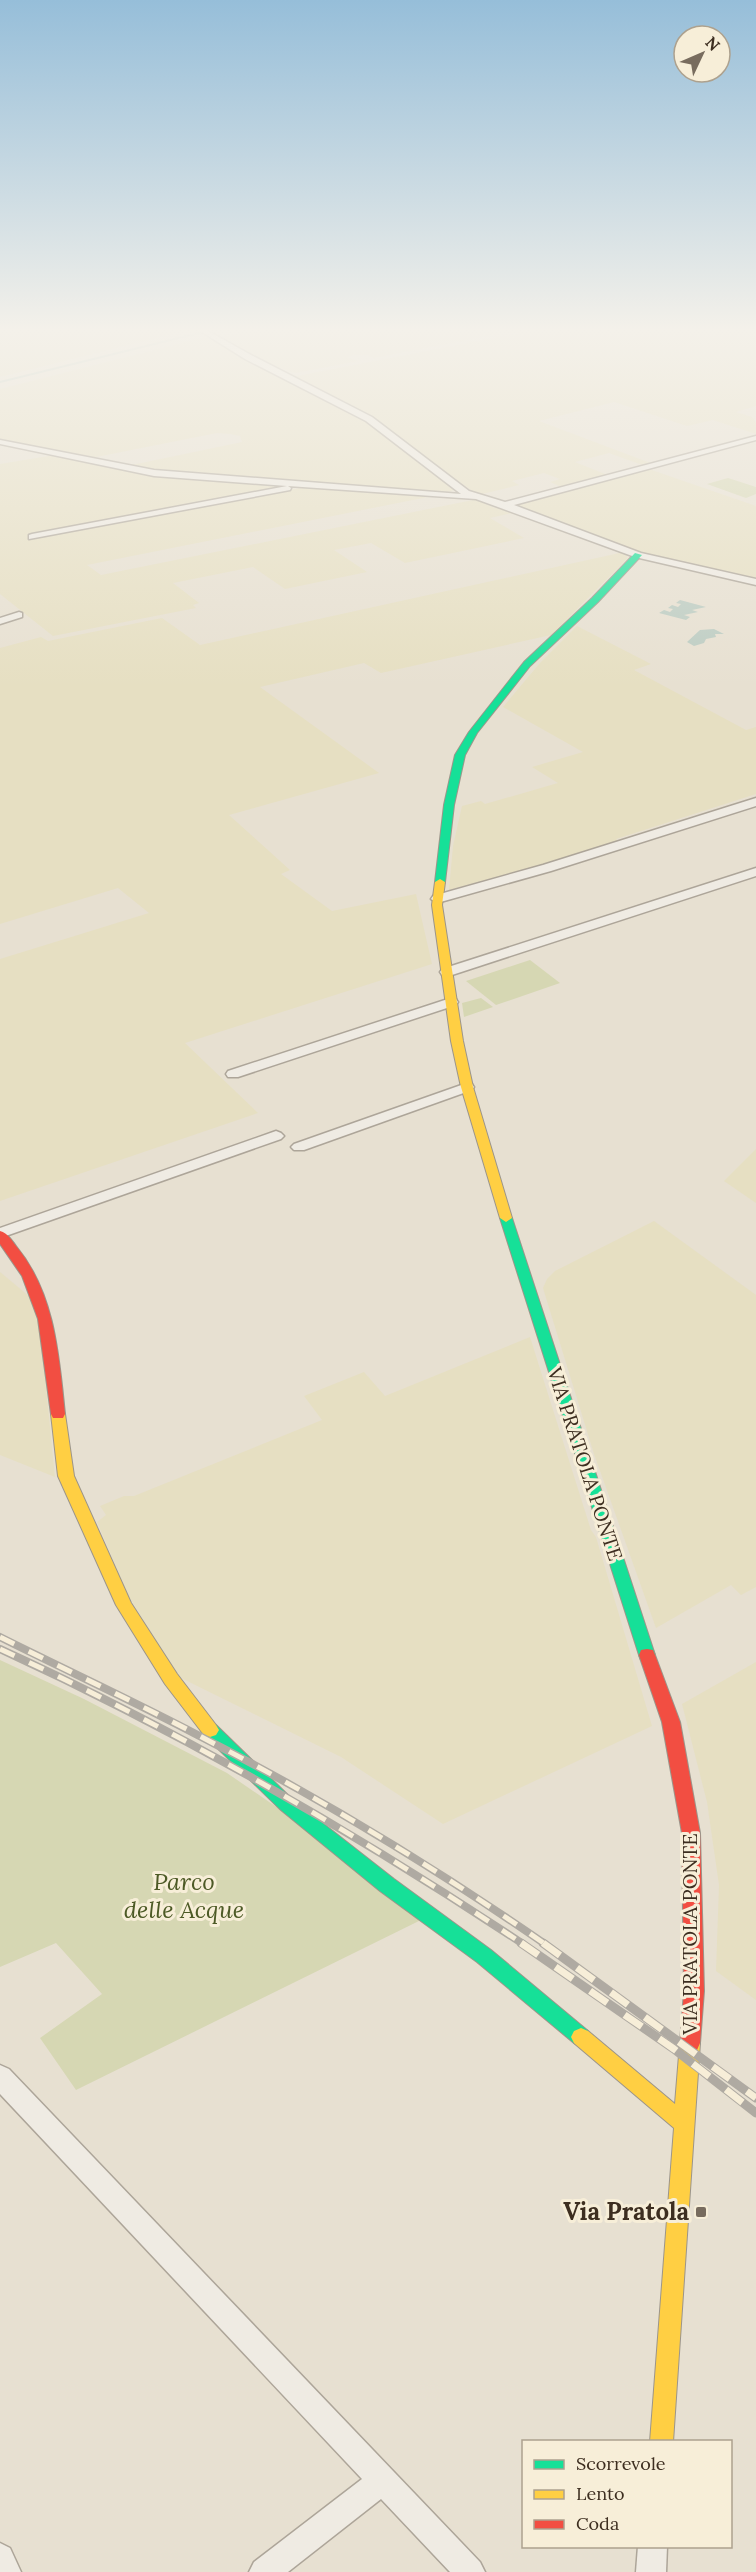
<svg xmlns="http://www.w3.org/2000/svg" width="756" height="2572" font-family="Lora,serif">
	<rect width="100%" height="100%" fill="#e7e0d1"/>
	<g fill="#e6dfc2">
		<polygon points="0,327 195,327 197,328 0,377"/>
		<polygon points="258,327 534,327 374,358 367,355 356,355 347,357 358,361 295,373 256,359 223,338"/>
		<polygon points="552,327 756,327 756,406 736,412 752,417 756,423 756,434 713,420 687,426 614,402 539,421 653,464 645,466 609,453 575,462 610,476 564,488 550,482 560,479 544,473 512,481 519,485 478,495 364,414 292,377"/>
		<polygon points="210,336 366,420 456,489 443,494 155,472 122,467 242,442 240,436 230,434 217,433 86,459 37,446 0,441 0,389"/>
		<polygon points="55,455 106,467 153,475 293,486 30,536 34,539 310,486 433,496 87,565 101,575 478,499 491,502 486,504 495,508 502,506 517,512 490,518 524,538 405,563 371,543 334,550 367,572 285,589 253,567 173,583 199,603 193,605 196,608 53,636 0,594 0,464"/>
		<polygon points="646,468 756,506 756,581 644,554 514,505"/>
		<polygon points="624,552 628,558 551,635 381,673 364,663 260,687 379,773 229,815 290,870 281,874 332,911 416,894 432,964 185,1043 258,1113 0,1201 0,959 149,913 118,888 0,924 0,648 41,637 48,641 162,618 200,645"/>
		<polygon points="577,626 651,664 634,670 746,730 756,727 756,794 616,839 621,843 449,890 453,846 462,806 481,801 485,804 558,783 532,767 583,752 503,707 540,663"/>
		<polygon points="756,1149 756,1203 724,1181"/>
		<polygon points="654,1221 756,1295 756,1587 741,1595 731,1585 656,1628 594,1454 543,1288 547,1279 555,1271"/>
		<polygon points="0,1272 30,1297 39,1317 55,1477 0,1455"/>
		<polygon points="530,1337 591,1530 596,1537 652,1726 443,1824 341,1757 179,1677 129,1597 97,1522 106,1515 100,1506 124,1496 134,1496 322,1420 304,1396 364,1372 385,1396"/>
		<polygon points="756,1662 756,2000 716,1971 719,1885 707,1802 682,1704"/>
	</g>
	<g fill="#d6d7b3">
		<polygon points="728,478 756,487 756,494 746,498 707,484"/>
		<polygon points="530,960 560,983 496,1005 466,981"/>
		<polygon points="481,998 493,1007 464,1017 462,1003"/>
		<polygon points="0,1660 84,1699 227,1773 288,1815 423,1919 76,2090 40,2038 102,1994 56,1943 0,1967"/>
	</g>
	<g fill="#bcccc2">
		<polygon points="680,600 706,607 692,610 698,612 684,615 690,617 686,620 659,613 664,610 670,612 673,609 668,608 672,605 678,607 681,604 676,603"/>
		<polygon points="714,629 724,634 715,634 716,637 706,639 704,643 694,646 687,642 700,630"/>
	</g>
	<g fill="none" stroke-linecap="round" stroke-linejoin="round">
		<g stroke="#bcccc2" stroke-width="2">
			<polyline points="209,331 227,327"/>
			<polyline points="0,382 199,333"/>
		</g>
		<g stroke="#ada599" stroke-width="3">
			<g id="street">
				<polygon points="194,327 201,327 251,355 372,417 469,491 505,502 756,436 756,440 514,505 641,553 756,579 756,585 635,557 476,499 288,486 291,488 290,490 29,539 29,535 32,534 287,486 154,476 0,444 0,440 154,470 461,494 366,421 245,359"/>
				<polygon points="19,612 22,613 22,617 0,624 0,618"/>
				<polygon points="756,798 756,806 551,871 437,903 431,899 433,896 543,865"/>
				<polygon points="756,868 756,876 452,975 442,975 440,972 442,969"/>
				<polygon points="451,998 456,999 458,1002 456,1005 238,1077 228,1077 226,1074 228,1071"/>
				<polygon points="467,1083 472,1084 474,1087 472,1090 304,1150 294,1150 291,1147 294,1144"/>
				<polygon points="276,1131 281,1133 284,1136 281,1139 0,1238 0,1228"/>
				<polygon points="0,2065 9,2069 480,2562 485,2572 450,2572 381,2499 288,2572 249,2572 254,2562 362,2479 0,2094"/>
				<polygon points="0,2543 10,2548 21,2572 0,2572"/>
				<polygon points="638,2546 667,2546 666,2572 636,2572"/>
			</g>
		</g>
		<g stroke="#9c958a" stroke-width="2">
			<g id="fast">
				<polygon points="635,553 642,555 598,602 530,666 477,733 465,755 454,805 445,882 444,884 436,884 435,882 444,805 455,755 469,732 524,662 592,598"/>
				<polygon points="506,1214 512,1218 655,1655 653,1660 647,1661 641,1660 639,1655 500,1218"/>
				<polygon points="210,1723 216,1725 293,1800 394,1879 491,1950 588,2031 591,2037 588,2043 581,2046 574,2043 477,1962 380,1891 281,1810 204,1735 201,1730 204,1725"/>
			</g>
		</g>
		<g stroke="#9c958a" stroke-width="2">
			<g id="slow">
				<polygon points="440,879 445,882 442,905 463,1041 473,1087 512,1218 506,1222 500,1218 461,1087 451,1041 432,905 435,882"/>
				<polygon points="58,1409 63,1410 65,1414 74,1476 131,1603 177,1674 216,1725 219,1730 216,1735 210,1737 204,1735 165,1684 116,1605 58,1476 51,1414 53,1410"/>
				<polygon points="581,2028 588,2031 675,2104 680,2043 683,2036 690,2034 697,2036 700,2043 673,2442 650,2442 674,2128 574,2043 571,2037 574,2031"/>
			</g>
		</g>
		<g stroke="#9c958a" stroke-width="2">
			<g id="jam">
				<path d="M0 1231C8 1233 12 1241 16 1246 55 1293 59 1356 65 1414L63 1418H53L51 1414 38 1319 22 1276 0 1244Z"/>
				<polygon points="647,1649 653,1650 655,1655 680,1722 700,1833 704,1991 700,2043 697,2050 690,2052 683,2050 680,2043 684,1991 682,1833 662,1722 639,1655 641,1650"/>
			</g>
		</g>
		<use href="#street" fill="#efebe3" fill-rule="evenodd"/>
		<use href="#fast" fill="#16e098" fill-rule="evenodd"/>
		<use href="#slow" fill="#ffcf43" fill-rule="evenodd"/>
		<use href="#jam" fill="#f24e42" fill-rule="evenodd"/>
		<g stroke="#afaaa2" stroke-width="8">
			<g id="rail-far1">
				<path d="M0 1637C70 1672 142 1705 211 1742 327 1802 438 1870 545 1944"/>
				<path d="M0 1649C183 1733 356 1833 523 1944"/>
			</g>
		</g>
		<g stroke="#afaaa2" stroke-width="9">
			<g id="rail">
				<polyline points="521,1943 674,2049 756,2113"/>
				<polyline points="543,1943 756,2098"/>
			</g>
		</g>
		<use href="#rail-far1" stroke="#f7eed8" stroke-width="5" stroke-dasharray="16" stroke-linecap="butt"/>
		<use href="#rail" stroke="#f7eed8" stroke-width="7" stroke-dasharray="21" stroke-linecap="butt"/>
	</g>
	<linearGradient id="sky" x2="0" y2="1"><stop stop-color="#96bed9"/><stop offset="0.48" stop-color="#f4f1ea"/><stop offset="1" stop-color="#f4f1ea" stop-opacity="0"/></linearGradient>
	<rect width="756" height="687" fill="url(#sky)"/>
	<rect fill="#786c5e" stroke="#f7eed8" stroke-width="2" x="695" y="2206" width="12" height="12" rx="3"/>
	<g text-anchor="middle" stroke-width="6" stroke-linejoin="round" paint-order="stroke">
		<g font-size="20" fill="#3d2e20" stroke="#f7eed8">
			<text transform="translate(585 1464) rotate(72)" y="7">VIA PRATOLA PONTE</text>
			<text transform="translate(690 1934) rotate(-90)" y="7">VIA PRATOLA PONTE</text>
		</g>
		<g font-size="24" font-style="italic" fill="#4d5a26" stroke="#f7eed8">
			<text x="184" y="1890">Parco<tspan x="184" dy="28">delle Acque</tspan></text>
		</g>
		<g font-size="24" font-weight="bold" fill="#3d2e20" stroke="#f7eed8" text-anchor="end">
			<text x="689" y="2220">Via Pratola</text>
		</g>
	</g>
	<rect x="522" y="2440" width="210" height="108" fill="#f7eed8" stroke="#ada18e" stroke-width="1.5"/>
	<rect x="534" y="2460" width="30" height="9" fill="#16e098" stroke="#ada18e" stroke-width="1.5"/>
	<text x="576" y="2470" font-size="18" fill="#3d2e20">Scorrevole</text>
	<rect x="534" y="2490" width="30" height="9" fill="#ffcf43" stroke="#ada18e" stroke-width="1.5"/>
	<text x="576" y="2500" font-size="18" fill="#3d2e20">Lento</text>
	<rect x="534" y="2520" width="30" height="9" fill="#f24e42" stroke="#ada18e" stroke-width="1.5"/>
	<text x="576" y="2530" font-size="18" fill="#3d2e20">Coda</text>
	<g transform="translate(702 54) rotate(46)"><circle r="28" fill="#f7eed8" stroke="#ada18e" stroke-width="1.5"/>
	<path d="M0-4.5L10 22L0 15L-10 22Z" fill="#786c5e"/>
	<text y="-9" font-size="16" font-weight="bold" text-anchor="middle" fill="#3d2e20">N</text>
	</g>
</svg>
